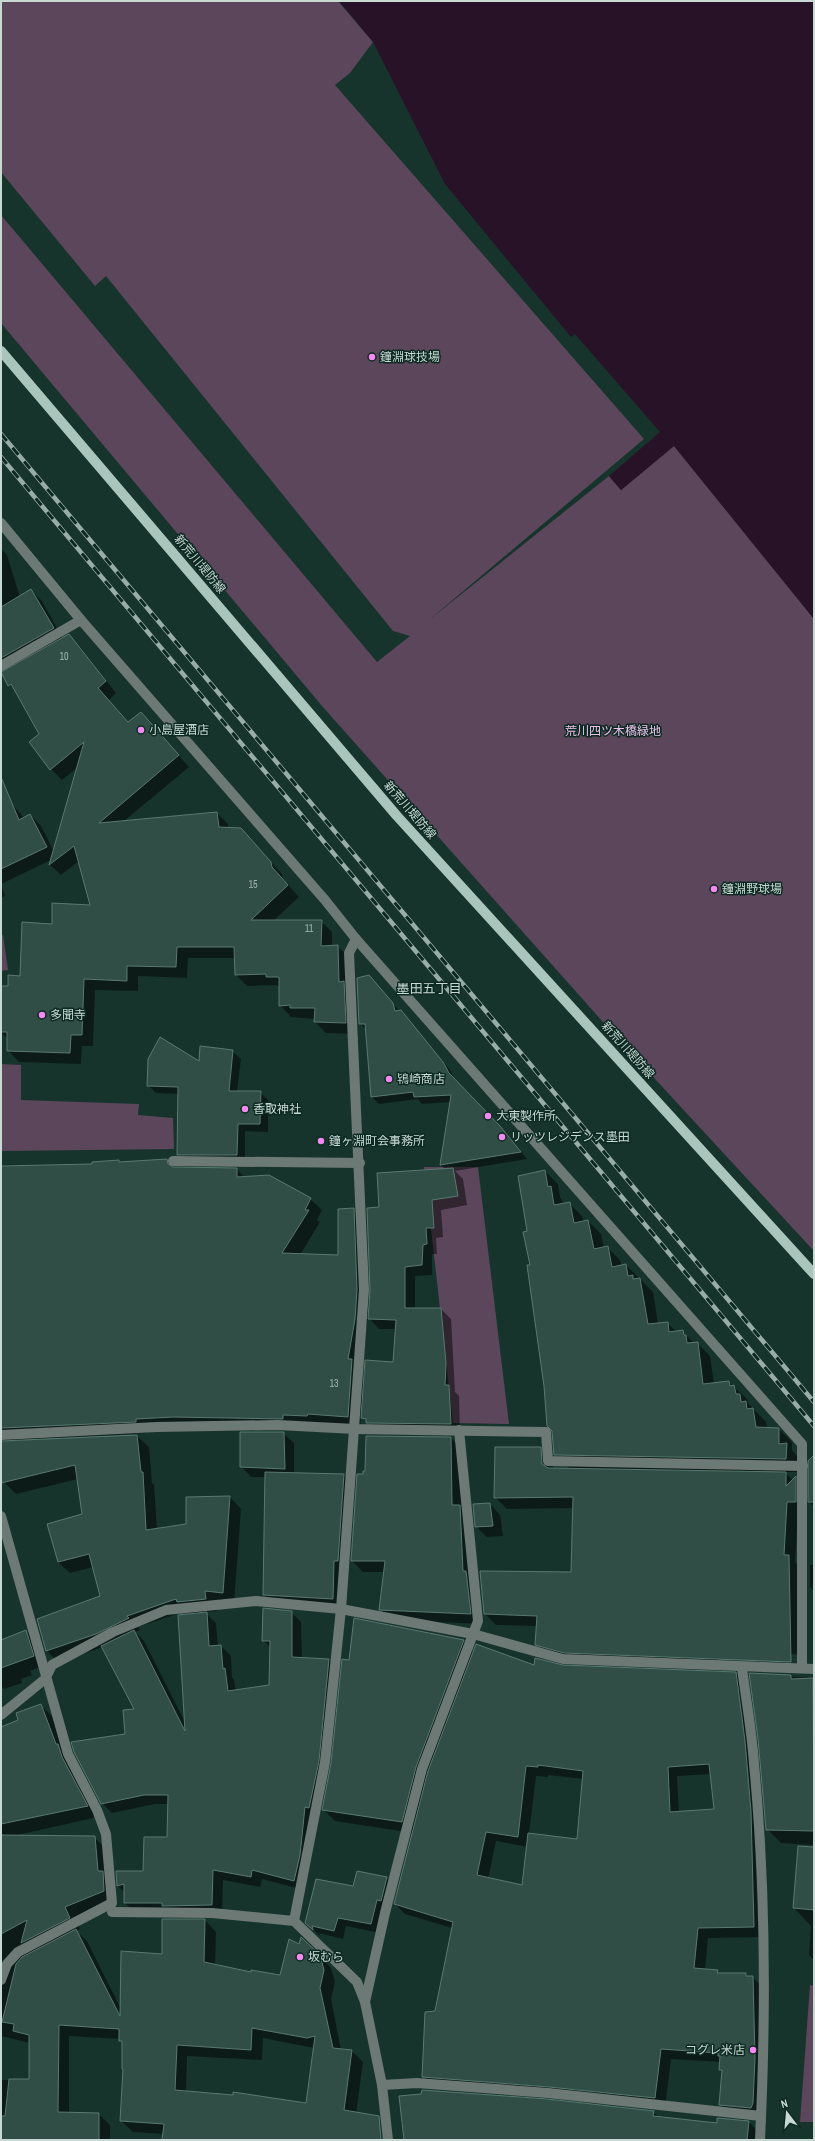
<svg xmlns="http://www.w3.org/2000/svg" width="815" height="2141" font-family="'Archivo Narrow','Noto Sans JP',sans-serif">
	<rect width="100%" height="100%" fill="#17342c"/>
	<g fill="#5c465b">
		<polygon points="1,1 338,1 373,42 350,73 335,85 644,439 429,620 609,476 621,490 674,446 814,619 814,1251 619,1040 322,706 1,323 1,215 377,662 410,636 393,631 106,276 95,286 1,172"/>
		<polygon points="3,935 8,970 1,971 1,936"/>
		<polygon points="1,1064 21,1065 21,1100 139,1104 138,1115 173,1118 174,1149 1,1151"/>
		<polygon points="424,1167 478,1167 509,1424 453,1423"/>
		<polygon points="810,1985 814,1986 814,2122 800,2122"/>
	</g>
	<polygon fill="#281227" points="339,1 814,1 814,619 674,446 621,490 609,476 660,432 575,334 571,337 445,184 373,42"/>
	<g fill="#0007" fill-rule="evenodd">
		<polygon points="1,548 7,555 20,597 31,590 42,601 63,639 69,636 80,647 116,693 109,700 129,722 141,713 189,767 124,821 217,813 228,824 228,829 252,841 282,874 283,879 299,897 273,921 321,921 332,932 332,946 337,946 349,957 356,1034 326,1033 315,1022 315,1019 291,1017 280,1005 280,987 276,985 247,986 236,975 235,958 188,958 187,978 138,976 138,991 95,990 93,1046 82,1046 81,1064 19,1062 8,1050 8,1039 1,1032 1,1017 9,987 21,977 53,925 91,906 79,861 61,875 50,865 51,860 1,884 1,779 12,804 24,818 30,815 41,826 54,852 78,767 62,780 51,769 40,734 11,669 1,658"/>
		<polygon points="1,884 5,896 1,898"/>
		<path d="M369 976 450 1070 456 1082 507 1135 527 1159 455 1171 463 1179 467 1205 441 1210 443 1237 436 1238 437 1254H432V1275L415 1276V1309H441L451 1319 455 1392 459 1396 460 1433 377 1432 361 1416 360 1428H185L147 1430V1433L13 1440 9 1442 137 1436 149 1447 152 1483 154 1485 157 1530 187 1525 230 1497 241 1509 234 1604 217 1603V1611L205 1612 216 1623 218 1646H221L231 1656 232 1677 234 1680 236 1691 270 1686 271 1648 263 1640 291 1612 301 1622 302 1658 329 1659 339 1669 304 1890 262 1879 260 1887 223 1880 222 1915 135 1913 125 1903V1893L118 1886 117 1872H144L168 1838 169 1804H155L112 1813 102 1803 135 1710 103 1647 58 1662 47 1651 101 1596 93 1567 70 1573 58 1562 83 1515 78 1479 16 1494 4 1482 1 1468V1165H93L119 1161 121 1163 167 1160 175 1168 237 1169 245 1178 310 1199 322 1210 317 1220 320 1222 300 1255 339 1256 353 1209 365 1221 369 1306 380 1208 446 1170 441 1165 451 1102 422 1104 418 1099 379 1104 372 1097 366 1030 360 1023ZM368 1317 379 1329H397L394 1363 365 1374 360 1368ZM186 1611 191 1615 186 1724 144 1641 135 1632 140 1630 138 1627Z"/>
		<polygon points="232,1051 241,1059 237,1092 260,1092 268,1100 268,1132 245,1131 245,1163 187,1162 178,1154 179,1094 156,1093 148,1085"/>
		<polygon points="545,1171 558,1184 560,1197 564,1204 569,1203 582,1216 584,1222 588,1221 601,1234 604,1248 607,1247 620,1260 622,1266 626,1265 653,1292 658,1324 667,1323 677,1332 682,1331 694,1343 697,1343 710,1356 714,1383 729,1382 747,1399 748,1403 766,1422 767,1429 779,1429 792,1442 792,1450 799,1458 799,1472 784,1472 793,1480 796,1477 807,1488 798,1513 795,1562 800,1567 801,1654 718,1657 717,1669 548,1656 536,1644 537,1626 496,1625 485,1614 572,1573 574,1508 507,1509 495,1497 540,1448 552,1459 553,1469 570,1469 555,1454 528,1232"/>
		<polygon points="283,1433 294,1443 294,1473 344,1475 354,1485 343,1609 275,1605 264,1595 266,1477 251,1477 241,1466"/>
		<polygon points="451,1438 462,1449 482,1624 391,1620 380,1609 385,1572 363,1572 352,1561 364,1475"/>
		<polygon points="814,1456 814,1507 810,1502 810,1461"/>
		<polygon points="490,1504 500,1515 503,1536 487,1537 476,1527 474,1505"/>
		<polygon points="810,1565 814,1565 814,1591 810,1587"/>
		<polygon points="26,1631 36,1641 43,1666 30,1671 32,1675 21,1679 22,1683 4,1689 1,1686 1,1641"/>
		<path d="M463 1641 474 1652 535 1667 736 1673 746 1684 764 1937 708 1938 705 1970 717 1971 720 1974H746L748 1977H752L763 1987V2114L730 2115 720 2104 722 2072 720 2070 721 2062 671 2059 665 2108 433 2087 423 2076 452 1928 405 1914 395 1904 413 1833 335 1821 323 1809 350 1661ZM711 1774 715 1810 679 1812 677 1776ZM548 1775 583 1779 578 1840 529 1834 536 1776 548 1777ZM496 1841 528 1847 523 1886 488 1879Z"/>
		<polygon points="750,1674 814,1678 814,1845 781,1843 767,1829 759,1739"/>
		<path d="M40 1705 52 1716 65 1752 98 1817 13 1836 94 1837 105 1848 115 1902 75 1918 80 1929 76 1931 87 1941 121 2009 163 1955 205 1920 216 1932 215 1965 252 1973 281 1977 300 1945 302 1939 331 1968 335 1982 331 1999 341 2050 352 2051 363 2062 356 2114 377 2140H163V2134L133 2132 121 2121 124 2070 123 2044 120 2039 69 2036V2113L99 2114 110 2125V2140H1V2080H30V2043L1 2036V1728L19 1720ZM263 2038 314 2048 307 2104 186 2092 187 2056 262 2060Z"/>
		<polygon points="358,1872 387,1878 396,1887 380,1933 346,1926 343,1939 319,1933 320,1936 306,1922 354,1887"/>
		<polygon points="797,1875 814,1876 814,1960 809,1955 811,1926 794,1908"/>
		<polygon points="653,2112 659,2117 718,2124 749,2122 759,2133 759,2140 405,2140 401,2121"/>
	</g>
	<g fill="#304e45" stroke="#5a7970" fill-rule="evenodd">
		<polygon points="31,589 54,628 1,658 1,607"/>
		<polygon points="69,634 106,681 98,688 128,722 141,712 179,755 99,823 217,812 219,827 241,828 271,862 272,867 288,885 251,920 322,920 321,946 338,945 339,982 344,981 346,1023 314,1022 315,1008 290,1008 290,1005 279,1006 279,977 266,977 266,974 235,975 234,947 177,947 176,967 127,966 127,981 84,979 82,1035 71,1035 70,1053 7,1051 7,1032 1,1032 1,986 8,986 8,975 20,976 22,922 52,924 52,903 90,905 74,846 49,865 84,742 50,770 29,742 39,734 11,684 8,686 1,672"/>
		<polygon points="1,777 19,820 30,814 47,847 1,869"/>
		<polygon points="369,975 393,1003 395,1011 401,1010 443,1062 449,1073 500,1126 521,1152 440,1165 451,1095 414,1097 413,1092 371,1097 365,1024 359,1024 357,978"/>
		<polygon points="160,1037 199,1061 200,1046 233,1050 229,1091 261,1091 260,1124 238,1124 237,1155 177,1155 178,1087 147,1086 148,1059"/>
		<polygon points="167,1159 168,1164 173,1167 237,1168 237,1177 269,1175 311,1198 305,1210 309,1210 282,1253 338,1255 338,1209 354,1208 357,1290 355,1319 348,1359 352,1359 348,1417 308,1414 307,1416 283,1415 283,1419 173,1417 136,1419 136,1422 1,1428 1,1166 92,1164 92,1162 119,1160 119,1162"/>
		<polygon points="453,1168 458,1196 432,1200 434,1228 426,1228 427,1244 423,1245 422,1265 405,1267 405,1308 441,1308 446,1363 445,1385 449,1385 451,1424 366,1423 366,1419 361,1418 365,1360 393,1362 396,1320 368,1319 370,1290 367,1208 379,1207 377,1173"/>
		<polygon points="545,1170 548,1187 551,1186 554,1205 570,1202 574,1223 588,1220 594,1249 608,1246 612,1267 626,1264 628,1276 633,1275 633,1279 640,1278 648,1324 668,1322 669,1332 683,1330 684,1335 686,1335 687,1343 698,1342 703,1384 729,1381 730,1386 734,1385 736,1394 740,1394 741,1402 746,1401 747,1409 753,1408 756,1427 779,1428 779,1444 787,1443 786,1459 554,1455 552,1431 547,1426 544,1386 527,1265 530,1265 523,1232 527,1231 518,1176"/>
		<polygon points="240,1432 284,1432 285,1469 240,1467"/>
		<polygon points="137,1435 141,1472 143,1472 146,1530 186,1524 186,1497 230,1496 223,1593 205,1591 206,1599 177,1602 176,1599 127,1616 129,1618 96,1634 46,1651 37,1619 100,1596 89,1554 58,1562 47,1524 82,1514 75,1465 1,1483 1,1441"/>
		<polygon points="366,1436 451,1437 452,1505 460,1505 463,1571 466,1571 471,1614 379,1610 385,1561 351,1561 357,1474 363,1474 363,1471 365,1471"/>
		<polygon points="495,1447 541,1447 542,1464 548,1468 786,1472 786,1486 796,1476 796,1502 787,1502 784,1555 789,1555 791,1662 564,1653 535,1645 537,1616 484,1614 480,1571 571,1572 573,1497 494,1498"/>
		<polygon points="814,1455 814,1502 808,1502 808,1461"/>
		<polygon points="265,1472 344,1474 338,1561 334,1561 333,1599 263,1595"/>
		<polygon points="490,1503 493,1526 475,1527 473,1504"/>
		<polygon points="263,1608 292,1611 292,1657 329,1659 319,1761 309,1808 305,1807 300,1855 294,1881 252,1870 251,1877 213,1870 212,1905 162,1906 162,1903 124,1903 124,1884 117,1886 116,1871 143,1871 144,1837 167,1837 168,1795 144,1795 101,1804 74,1752 71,1742 125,1734 123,1710 134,1709 101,1646 134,1630 185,1731 178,1615 207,1612 209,1646 221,1645 223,1669 225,1668 228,1691 269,1685 270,1641 262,1641"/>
		<polygon points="354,1618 464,1640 416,1767 402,1822 322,1810 331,1763 342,1659 349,1660"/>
		<polygon points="26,1630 34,1656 1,1668 1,1640"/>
		<path d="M476 1644 534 1665 535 1658 563 1665 736 1672 745 1741 751 1811 754 1927 698 1928 694 1968 718 1970 717 1973H746V1976H753L755 2058 753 2103 751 2108 719 2105 722 2070H719L720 2056H718V2053L661 2049 655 2098 549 2087 422 2077 425 2012 435 2011 453 1922 394 1904 428 1771ZM709 1764 714 1809 670 1812 668 1767ZM538 1765 583 1771 577 1839 528 1833 522 1885 477 1875 486 1832 518 1837 526 1766 538 1767Z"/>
		<polygon points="749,1673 791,1675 791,1679 813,1678 814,1831 766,1830 758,1739"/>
		<polygon points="41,1704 56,1744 58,1744 62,1757 88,1806 1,1824 1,1727 18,1720 16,1713"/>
		<polygon points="1,1835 95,1836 98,1871 103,1871 104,1891 65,1907 70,1918 21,1943 27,1920 1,1934"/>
		<polygon points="798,1846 814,1847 814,1910 793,1908"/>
		<polygon points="357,1871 387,1877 381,1901 377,1900 371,1924 338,1918 334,1931 312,1926 313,1930 305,1923 316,1879 353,1886"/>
		<path d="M162 1919H205L204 1962 251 1972V1970L280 1975 289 1939 299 1944 301 1937 320 1955 324 1970 320 1988 333 2048 352 2050 344 2110 379 2116 381 2140H162L164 2124 120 2121 123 2069H122V2041H119V2029L59 2025 58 2112 99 2113V2140H1V2116H5L9 2079H29V2035L13 2031 14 2024 2 2022 16 1964 22 1957 76 1929 120 2016 121 1951 162 1954ZM252 2028 307 2038 315 2036 306 2103 233 2092V2095L175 2090 177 2045 251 2050Z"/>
		<polygon points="422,2090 547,2099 654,2111 653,2116 717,2123 717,2118 749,2121 747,2140 404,2140 399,2096 421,2094"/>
	</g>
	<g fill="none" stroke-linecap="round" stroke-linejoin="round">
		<g stroke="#6c7975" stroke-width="10">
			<polyline points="1,523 81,620 325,900 356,939 802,1444 802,1668"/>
			<polyline points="1,666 81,620"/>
			<polyline points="356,939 349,953 364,1290 341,1609 325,1762 294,1921 357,1982 365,2002"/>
			<polyline points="173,1161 360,1163"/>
			<polyline points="1,1435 157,1427 278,1425 355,1429 546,1432 548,1461 803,1466"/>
			<polyline points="1,1516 68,1754 97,1810 106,1834 112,1903 18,1952 7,1964 1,1980"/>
			<path d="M742 1668C746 1700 752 1732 754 1764 766 1889 766 2015 760 2140"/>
			<polyline points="1,1715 45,1679 52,1665 113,1632 166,1610 256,1601 341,1609 473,1634 563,1659 814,1669"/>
			<polyline points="112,1912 212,1913 294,1921"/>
			<polyline points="382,2085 417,2083 548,2093 761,2116"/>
			<polyline points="388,2140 382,2085 365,2002 385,1913 422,1769 478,1621 459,1430"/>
		</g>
		<polyline stroke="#a9c5bc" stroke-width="10" points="1,351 397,816 814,1274"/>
		<g stroke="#99ada7" stroke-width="4.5">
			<g id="rail">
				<polyline points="1,434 814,1402"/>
				<polyline points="1,457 814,1426"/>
			</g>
		</g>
		<use href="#rail" stroke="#0c2a22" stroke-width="3" stroke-dasharray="9" stroke-linecap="butt"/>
	</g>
	<g fill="#f389f1" stroke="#0c2a22" stroke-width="1.5">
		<circle cx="372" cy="357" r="4"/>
		<circle cx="141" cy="730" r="4"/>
		<circle cx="714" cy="889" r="4"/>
		<circle cx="42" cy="1015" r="4"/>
		<circle cx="389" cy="1079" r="4"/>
		<circle cx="245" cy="1109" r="4"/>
		<circle cx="488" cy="1116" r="4"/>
		<circle cx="502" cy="1137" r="4"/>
		<circle cx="321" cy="1141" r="4"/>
		<circle cx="300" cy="1957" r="4"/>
		<circle cx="753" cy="2050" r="4"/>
	</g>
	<g text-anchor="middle" stroke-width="3" stroke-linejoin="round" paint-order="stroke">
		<g font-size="10" fill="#a2b6b0">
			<text x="64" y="660">10</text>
			<text x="253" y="888">15</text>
			<text x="309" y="932">11</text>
			<text x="334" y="1387">13</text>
		</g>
		<g font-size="12" fill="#c8d8d3" stroke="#0c2a22" text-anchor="start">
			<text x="380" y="361">鐘淵球技場</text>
			<text x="149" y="734">小島屋酒店</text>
			<text x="722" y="893">鐘淵野球場</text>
			<text x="50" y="1019">多聞寺</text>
			<text x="397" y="1083">鴇崎商店</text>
			<text x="253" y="1113">香取神社</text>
			<text x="496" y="1120">大東製作所</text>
			<text x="510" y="1141">リッツレジデンス墨田</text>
			<text x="329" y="1145">鐘ヶ淵町会事務所</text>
			<text x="308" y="1961">坂むら</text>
			<text x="745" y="2054" text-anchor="end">コグレ米店</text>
		</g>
		<g font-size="12" fill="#c8d8d3" stroke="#0c2a22">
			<text transform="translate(200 564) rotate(50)" y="4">新荒川堤防線</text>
			<text transform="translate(410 810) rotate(49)" y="4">新荒川堤防線</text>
			<text transform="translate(628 1050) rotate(48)" y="4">新荒川堤防線</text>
		</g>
		<g font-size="12" fill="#f0c0ed" stroke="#0c2a22">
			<text x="613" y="735">荒川四ツ木橋緑地</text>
		</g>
		<g font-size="13" fill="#c8d8d3" stroke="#0c2a22">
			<text x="429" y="993">墨田五丁目</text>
		</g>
	</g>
	<rect width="815" height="2141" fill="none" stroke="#c8d8d3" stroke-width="4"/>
	<g transform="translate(787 2113) rotate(344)" stroke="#0c2a22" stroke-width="3" paint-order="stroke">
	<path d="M0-3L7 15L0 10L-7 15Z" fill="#c8d8d3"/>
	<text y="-6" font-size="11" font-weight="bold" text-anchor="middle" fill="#c8d8d3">N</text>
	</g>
</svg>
